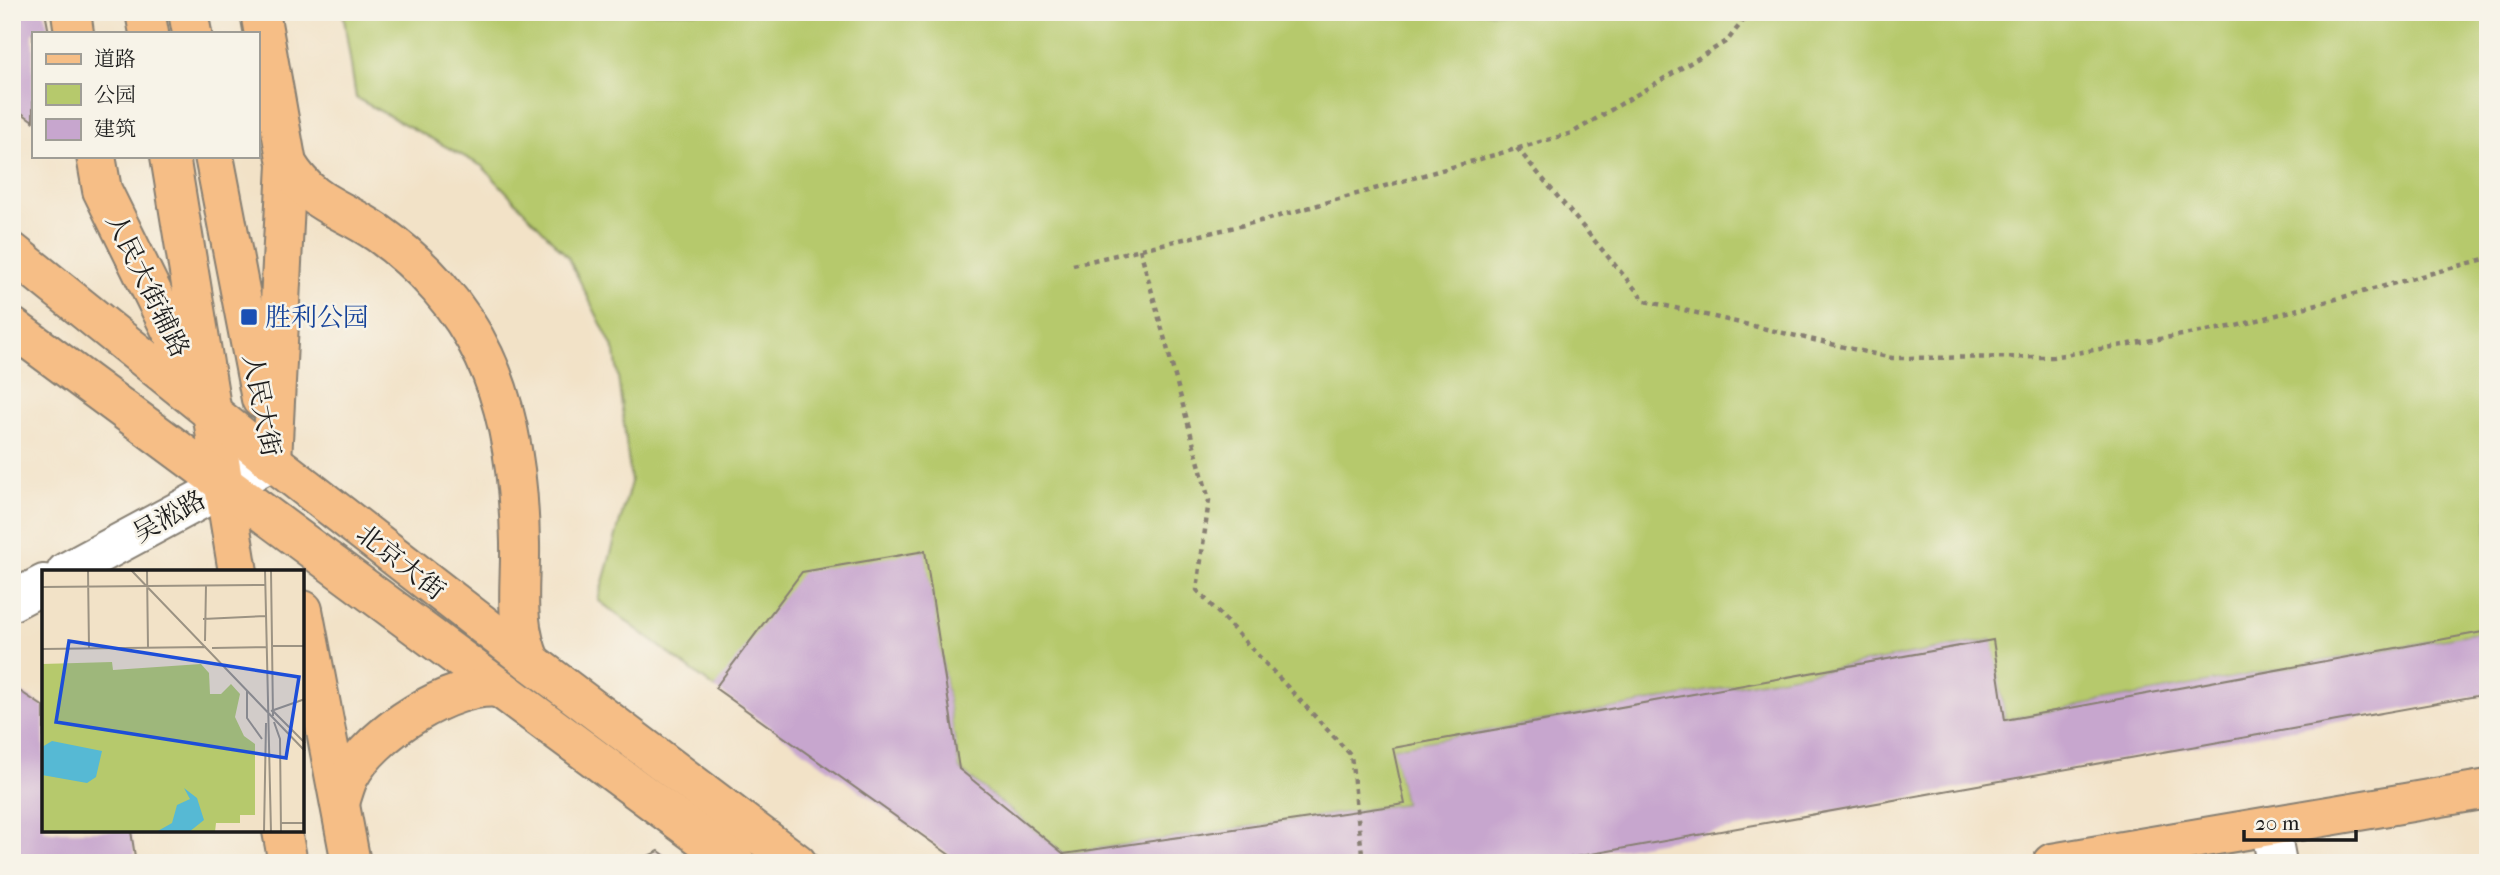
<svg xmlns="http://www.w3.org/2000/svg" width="2500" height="875" font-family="'IM FELL French Canon','Noto Serif SC',serif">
	<rect width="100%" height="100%" fill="#f7f3e8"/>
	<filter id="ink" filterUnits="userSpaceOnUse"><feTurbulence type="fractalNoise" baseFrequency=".0143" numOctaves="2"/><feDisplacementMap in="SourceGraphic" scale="14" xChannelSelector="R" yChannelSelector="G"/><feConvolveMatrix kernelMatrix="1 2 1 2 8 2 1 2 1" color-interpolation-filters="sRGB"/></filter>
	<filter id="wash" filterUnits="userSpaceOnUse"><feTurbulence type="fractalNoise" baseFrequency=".00686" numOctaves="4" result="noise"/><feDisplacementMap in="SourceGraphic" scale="28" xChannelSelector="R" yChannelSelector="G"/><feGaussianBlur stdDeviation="1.57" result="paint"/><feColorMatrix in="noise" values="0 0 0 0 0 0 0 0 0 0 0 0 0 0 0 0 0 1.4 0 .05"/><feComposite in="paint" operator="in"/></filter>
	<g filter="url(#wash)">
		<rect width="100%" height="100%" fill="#f2e2c7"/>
		<polygon fill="#b6c96c" stroke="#697244" stroke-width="2" points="343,12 2488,12 2488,631 2005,720 1992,640 1394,748 1405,804 1064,854 959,769 924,551 715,688 598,600 631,482 615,352 568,257 482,166 356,98"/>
		<g id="blocks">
			<g fill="#c7a6ce">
				<polygon points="12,12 45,12 49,33 33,33 33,121 12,106"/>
				<polygon points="925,551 959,769 1064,854 1405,804 1393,748 1993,640 2005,720 2488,631 2488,694 1541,863 961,863 715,688 802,572"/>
				<polygon points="12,686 44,707 44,831 131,831 136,863 12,863"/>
				<polygon points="659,851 675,863 633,863"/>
			</g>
		</g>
	</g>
	<g filter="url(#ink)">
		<use href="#blocks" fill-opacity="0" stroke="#877f72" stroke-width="2"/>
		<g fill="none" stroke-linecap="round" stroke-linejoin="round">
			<g stroke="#877f72" stroke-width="42">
				<g id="minor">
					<polyline points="66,572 272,461"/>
					<polyline points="12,601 44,584"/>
					<polyline points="2270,826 2277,863"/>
				</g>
			</g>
			<g stroke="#877f72" stroke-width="42">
				<g id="major">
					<polyline points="71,12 74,33"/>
					<polyline points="145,12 149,33"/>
					<polyline points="188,12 192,33"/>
					<polyline points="260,12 287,164 272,461"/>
					<polyline points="96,156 102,190 194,377"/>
					<polyline points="170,156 238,572"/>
					<polyline points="214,156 261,399"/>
					<path d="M287 164C314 207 339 206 378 233 422 264 461 307 484 356 511 413 519 480 520 543 521 585 513 622 531 662"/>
					<polyline points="12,252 272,461 531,662 797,863"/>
					<polyline points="12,327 736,863"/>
					<polyline points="303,610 351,863"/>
					<path d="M340 803C343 794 345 785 349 777 371 734 452 682 499 688"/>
					<polyline points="282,831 288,863"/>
					<polyline points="2052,863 2488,789"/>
				</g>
			</g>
			<g stroke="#877f72" stroke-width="4.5" stroke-dasharray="5 5" stroke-linecap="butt">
				<polyline points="1517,148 1645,301 1892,358 2052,357 2236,326 2488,258"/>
				<polyline points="1140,249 1209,500 1197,590 1351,755 1363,863"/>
				<polyline points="1073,265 1265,220 1572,133 1727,41 1750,12"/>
			</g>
			<use href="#minor" stroke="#fff" stroke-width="38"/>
			<use href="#major" stroke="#f6be86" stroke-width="38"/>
		</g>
	</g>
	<rect fill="#1a4fb4" stroke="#f7f3e8" stroke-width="2.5" x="240" y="308" width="18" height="18" rx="3.5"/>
	<g text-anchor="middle" stroke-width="5" stroke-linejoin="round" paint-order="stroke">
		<g font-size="26" fill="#1c1c1c" stroke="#f7f3e8">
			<text transform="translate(148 285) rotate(64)" y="9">人民大街辅路</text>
			<text transform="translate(262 405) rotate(79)" y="9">人民大街</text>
			<text transform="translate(169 516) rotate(-29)" y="9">吴淞路</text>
			<text transform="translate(401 562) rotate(38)" y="9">北京大街</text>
		</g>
		<g font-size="26" fill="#164399" stroke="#f7f3e8" text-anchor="start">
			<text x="265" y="326">胜利公园</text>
		</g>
	</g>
	<g transform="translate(42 570)">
		<rect width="262" height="262" fill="#f2e2c7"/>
		<path d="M70 92 71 100 159 94 167 103 168 124H179L189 114 198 124 193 147 202 166 213 174V245H198V253H174L173 262H0V94Z" fill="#b6c96c"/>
		<path d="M10 171 60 181 54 207 45 213 0 205V177ZM142 218 155 228 162 250 147 262H114L130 253 135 235 148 229Z" fill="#56b9d4"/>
		<path fill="none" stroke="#9c9383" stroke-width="2" d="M46 0 47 79M89 0 263 181M105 0 106 78M223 0 229 262M229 0 231 146M0 17 223 15M161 49 224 46M163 71 164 15M230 76H263M170 78 224 77M0 79 164 77M205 120V148L220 169M229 141 263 129M231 141 263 173M232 152 238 169 239 262M239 253H263M222 262 224 153"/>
		<path fill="#1d4ed8" fill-opacity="0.15" stroke="#1d4ed8" stroke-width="3.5" d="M27 71 257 107 244 188 14 152Z"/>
		<rect width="262" height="262" fill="none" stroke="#1c1c1c" stroke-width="3.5"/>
	</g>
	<rect width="2500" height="875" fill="none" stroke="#f7f3e8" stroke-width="42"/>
	<rect x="32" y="32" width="228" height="126" fill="#f7f3e8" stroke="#9f9d96" stroke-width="2"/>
	<rect x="46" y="54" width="35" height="10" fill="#f6be86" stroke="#9f9d96" stroke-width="2"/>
	<text x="94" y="66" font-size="21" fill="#1c1c1c">道路</text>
	<rect x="46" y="84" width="35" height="21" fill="#b6c96c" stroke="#9f9d96" stroke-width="2"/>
	<text x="94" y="102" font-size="21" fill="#1c1c1c">公园</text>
	<rect x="46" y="119" width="35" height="21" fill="#c7a6ce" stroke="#9f9d96" stroke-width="2"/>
	<text x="94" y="136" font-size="21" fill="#1c1c1c">建筑</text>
	<path d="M2244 830v10h112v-10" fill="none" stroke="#1c1c1c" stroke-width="3.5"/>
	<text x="2255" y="830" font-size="21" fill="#1c1c1c" stroke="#f7f3e8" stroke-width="5" paint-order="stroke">20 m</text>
</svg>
